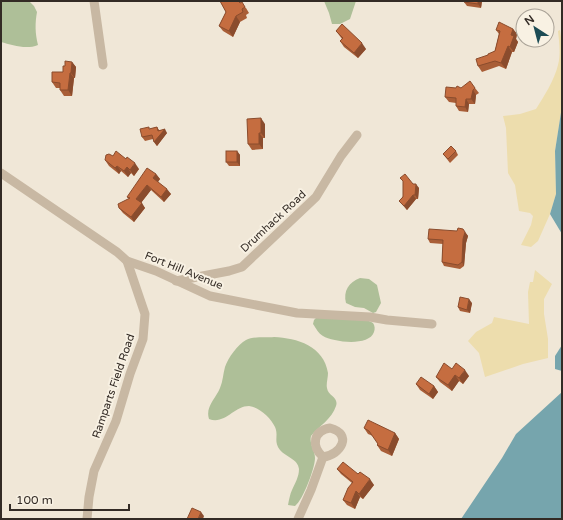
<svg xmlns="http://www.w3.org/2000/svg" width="563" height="520" font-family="'Varela Round',sans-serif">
	<rect width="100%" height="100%" fill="#f0e7d7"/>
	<g fill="#aebf98">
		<path d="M1 1H29L34 6 37 12C35 23 35 33 38 45 26 50 12 45 1 42Z"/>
		<polygon points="324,1 356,1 350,19 340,24 332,24 329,13"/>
		<path d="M360 278 369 279 377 285 381 303 376 312 373 313 364 308 355 307 346 303C343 291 349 282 360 278Z"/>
		<path d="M318 316C330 317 365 317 373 323 375 326 375 329 374 332 369 347 333 342 323 336 318 333 316 328 313 324L314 320Z"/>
		<path d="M274 337C297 338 324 346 328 373 328 378 326 384 327 388 328 396 339 397 336 406 332 419 319 426 311 436 309 444 315 450 315 458 315 468 303 500 295 506L288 505C289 500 290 494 292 490 295 483 299 477 299 469 298 459 286 457 280 450 273 441 279 436 275 427 271 418 259 407 249 406 234 406 225 425 209 419 205 407 216 398 220 388 223 381 223 374 225 367 228 358 238 344 246 340 253 336 266 338 274 337Z"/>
	</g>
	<g fill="#edddad">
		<path d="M560 30 562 44V106L555 151 556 194 550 214 538 241 531 247 521 245 531 225 533 216 530 213 519 211 515 185 508 173 506 128 503 116 520 114 536 109C544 96 554 81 558 65 561 54 559 41 558 31Z"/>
		<polygon points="535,270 552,284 544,299 544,314 548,339 548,358 523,364 485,377 479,353 468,341 476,332 492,323 494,317 529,324 528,292 530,282 533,282"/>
	</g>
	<g fill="#76a5ad">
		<polygon points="562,106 562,234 550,214 556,194 555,151"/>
		<polygon points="562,345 562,371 555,369 555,356"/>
		<polygon points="562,392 562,519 461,519 502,458 516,434"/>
	</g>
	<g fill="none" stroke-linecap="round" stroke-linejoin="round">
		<g stroke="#c8b8a3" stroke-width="9">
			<polyline points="94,1 103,65"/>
			<polyline points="1,173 117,252 127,261 156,271 210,296 297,313 370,317 387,320 432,324"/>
			<polyline points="176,281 229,271 242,267 316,197 341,156 357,135"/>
			<path d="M330 428C353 434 341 455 323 457 311 446 313 431 330 428Z"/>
			<polyline points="87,519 89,497 94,471 116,421 130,374 143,339 145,314 127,261"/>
			<polyline points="298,519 311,490 323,457"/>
		</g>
	</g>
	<g fill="#a95e37">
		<polygon points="220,1 239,1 246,8 249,13 246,15 247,18 240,22 233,37 223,31 219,26 226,12"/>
		<polygon points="464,1 482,1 481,8 467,6 464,2"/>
		<polygon points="513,29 517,34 516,39 518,42 514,52 512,52 506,69 499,66 482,72 478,66 488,55 495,51 499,34 496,30"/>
		<polygon points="336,31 366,49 358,58 344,47 340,41 342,39"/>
		<polygon points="72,62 76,67 75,78 74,78 72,96 64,96 60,90 60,88 56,88 52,82 63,72"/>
		<polygon points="461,88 475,88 479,93 476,95 475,104 469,104 468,112 459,111 456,106 456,103 449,102 445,97"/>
		<polygon points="265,124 265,138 263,138 263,149 252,150 248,144"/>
		<polygon points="157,127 159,130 167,133 157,146 154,142 153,139 145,141 142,137 150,129"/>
		<polygon points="237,151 240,155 240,166 229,166 226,162"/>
		<polygon points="456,151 458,155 450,163 443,154"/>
		<polygon points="105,160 139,169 134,176 131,173 128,177 121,171 119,174 109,166"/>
		<polygon points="156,174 160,179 158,182 171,194 164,202 151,190 141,203 145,208 134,222 123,213 119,208 129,199 127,197"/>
		<polygon points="413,184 419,188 418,199 416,199 407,210 399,201"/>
		<polygon points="465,232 468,236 466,243 464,266 460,269 444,266 442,262 443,244 430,243 428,239"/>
		<polygon points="472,303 470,313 460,311 458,307"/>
		<polygon points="452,369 469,376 463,384 459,381 452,391 440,382 436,377"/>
		<polygon points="416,384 434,386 438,392 433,399 420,390"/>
		<polygon points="364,428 395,433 399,439 392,456 381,451 377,445 378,444 373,436 368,434"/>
		<polygon points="337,469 358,474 374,485 363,499 360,497 355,509 347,505 343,500 352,483 341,474"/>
	</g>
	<g fill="#8a4c2d">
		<polygon points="478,1 482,1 481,8 478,4"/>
		<polygon points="236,16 240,22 233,37 229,31"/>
		<polygon points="513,29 517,34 516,39 518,42 514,52 510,47 511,35"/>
		<polygon points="362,43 366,49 358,58 354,53"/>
		<polygon points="508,46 512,52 506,69 501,63"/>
		<polygon points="72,62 76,67 75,78 71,73"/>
		<polygon points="70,73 74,78 72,96 68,90"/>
		<polygon points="473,90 476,95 475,104 471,99"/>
		<polygon points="466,99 469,104 468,112 465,107"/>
		<polygon points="261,118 265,124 265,138 261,133"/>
		<polygon points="157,127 159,131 165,129 167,133 157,146 154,142 158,131"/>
		<polygon points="259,133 263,138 263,149 259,144"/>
		<polygon points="237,151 240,155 240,166 237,162"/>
		<polygon points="135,163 139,169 134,176 130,170"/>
		<polygon points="117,166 121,171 119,174 115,168"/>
		<polygon points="127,167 131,173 128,177 124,171"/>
		<polygon points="156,174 160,179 157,183 153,178"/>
		<polygon points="416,184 419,188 418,199 415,195"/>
		<polygon points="147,185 151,190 140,204 136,199"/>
		<polygon points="167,189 171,194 164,202 161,197"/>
		<polygon points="413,195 416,199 407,210 404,206"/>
		<polygon points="142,203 145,208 134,222 131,217"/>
		<polygon points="465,232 468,236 466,243 464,266 462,262 463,239"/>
		<polygon points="469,299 472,303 470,313 467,310"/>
		<polygon points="465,370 469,376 463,384 459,378"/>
		<polygon points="455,375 459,381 452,391 448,385"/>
		<polygon points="434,386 438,392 433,399 429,394"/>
		<polygon points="395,433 399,439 392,456 388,450"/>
		<polygon points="370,479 374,485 363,499 359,494"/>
		<polygon points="356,491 360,497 355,509 351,503"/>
		<polygon points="201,512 204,516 203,519 198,519"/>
	</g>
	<g fill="#c56d40" stroke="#8a4c2d">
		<polygon points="220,1 238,1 240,3 242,2 245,7 242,9 243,12 236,16 229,31 219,26 226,12"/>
		<polygon points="464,1 478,1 478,4 464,2"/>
		<polygon points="499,22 513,29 511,35 514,36 510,47 508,46 501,63 495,61 478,66 476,59 488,55 488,54 495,51 500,31 496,30"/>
		<polygon points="342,24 362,43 354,53 340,41 343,38 336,31"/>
		<polygon points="65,61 72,62 71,73 70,73 68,90 60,90 60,83 52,82 52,72 63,72 63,66 65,66"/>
		<polygon points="470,81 475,88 473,90 471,99 466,99 465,107 456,106 456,98 445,97 446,87 456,88 457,86 461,88"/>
		<polygon points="261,118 261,133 259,133 259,144 248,144 247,119"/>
		<polygon points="149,127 149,129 157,127 158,131 165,129 154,142 152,135 142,137 140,129"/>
		<polygon points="451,146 456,151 448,159 443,154"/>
		<polygon points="116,151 126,159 127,157 135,163 130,170 127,167 124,171 117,166 115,168 105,160 106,155 109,154 113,156"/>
		<rect x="226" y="151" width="11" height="11"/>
		<polygon points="147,168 156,174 153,178 167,189 161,197 147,185 136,199 142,203 131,217 119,208 118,204 130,198 127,197"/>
		<polygon points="405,174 413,184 416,184 415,195 413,195 404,206 399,201 403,197 403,181 400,178"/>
		<polygon points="458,228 463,229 465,232 463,239 462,262 458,265 442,262 443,240 428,239 429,229 457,231"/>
		<polygon points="460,297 469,299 467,310 458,307"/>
		<polygon points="444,363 452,369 456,363 465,370 459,378 455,375 448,385 436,377"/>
		<polygon points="421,377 434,386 429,394 416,384"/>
		<polygon points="368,420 395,433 388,450 377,445 378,444 369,431 364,428"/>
		<polygon points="343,462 358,474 360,472 370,479 359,494 356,491 351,503 343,500 348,488 353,482 337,469"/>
		<polygon points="192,508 201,512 198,519 187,519"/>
	</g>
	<g text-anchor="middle" stroke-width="4" stroke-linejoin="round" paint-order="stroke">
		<g font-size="11" fill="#332b25" stroke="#f8f1e3">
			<text transform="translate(273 221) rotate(-43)" y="4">Drumhack Road</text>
			<text transform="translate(184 270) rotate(22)" y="4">Fort Hill Avenue</text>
			<text transform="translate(113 386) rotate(-71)" y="4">Ramparts Field Road</text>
		</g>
	</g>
	<rect width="563" height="520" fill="none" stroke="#332b25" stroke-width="4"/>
	<g transform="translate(535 28) rotate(324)"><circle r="19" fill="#f8f1e3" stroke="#a9a297"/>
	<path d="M0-3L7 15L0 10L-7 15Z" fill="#1c4b54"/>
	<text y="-6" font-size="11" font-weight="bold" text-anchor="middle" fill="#332b25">N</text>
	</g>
	<path d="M10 504v6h119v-6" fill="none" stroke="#332b25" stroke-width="2"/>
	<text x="16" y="504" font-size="12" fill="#332b25" stroke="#f8f1e3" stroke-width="3" paint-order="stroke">100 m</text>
</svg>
